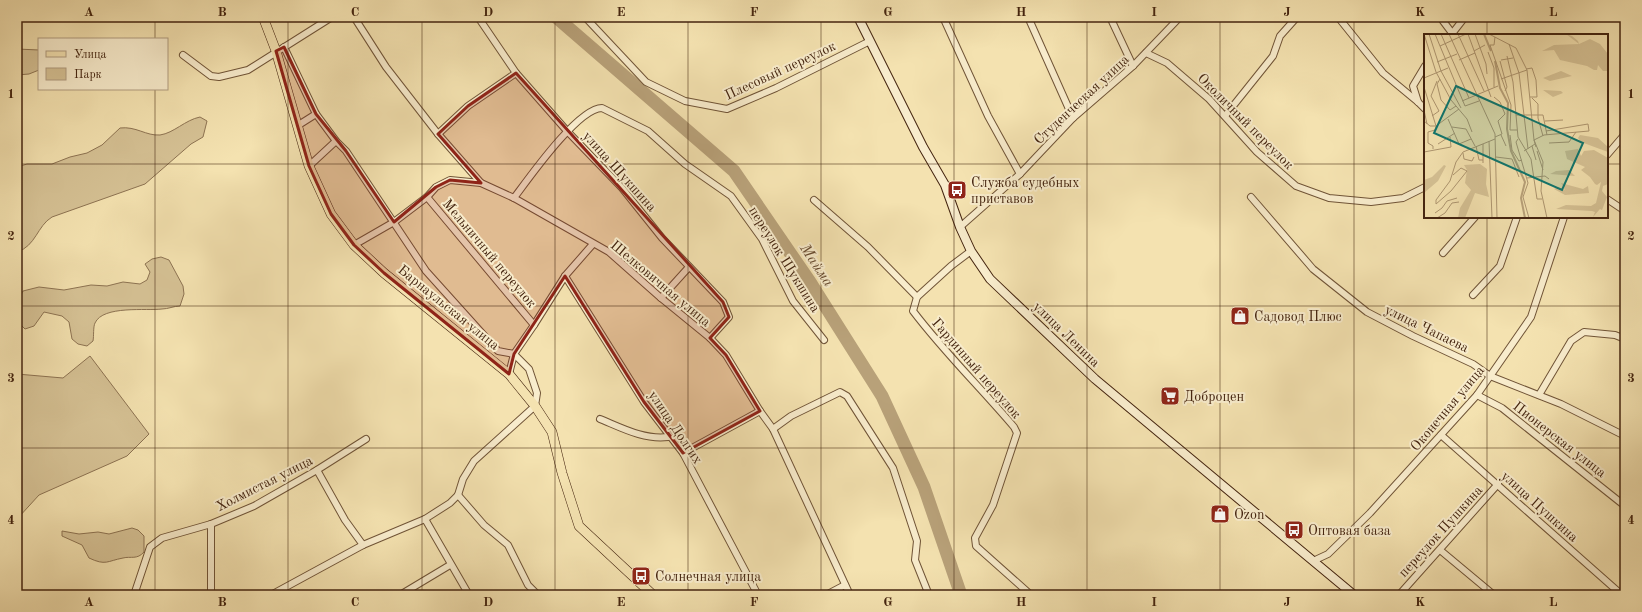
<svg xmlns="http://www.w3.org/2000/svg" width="1642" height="612" font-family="'Old Standard TT',serif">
	<rect width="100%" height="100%" fill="#f4e2b0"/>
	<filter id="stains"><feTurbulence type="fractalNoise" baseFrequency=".005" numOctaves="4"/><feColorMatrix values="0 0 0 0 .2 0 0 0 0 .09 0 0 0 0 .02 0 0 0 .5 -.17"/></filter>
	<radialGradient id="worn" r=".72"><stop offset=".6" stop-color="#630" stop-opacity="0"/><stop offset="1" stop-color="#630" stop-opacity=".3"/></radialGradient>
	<g fill="#d6c295" stroke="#8d7352">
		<polygon points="17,49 39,50 39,70 29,74 17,75"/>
		<path d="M200 117 207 121 203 137 191 144 145 184 52 217C37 226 36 246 17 252V167L27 164H52L70 157 87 153 102 145 120 128C136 126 146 136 160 135 174 133 185 120 200 117Z"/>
		<path d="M161 257 169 260 183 286 184 294 180 306C174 306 168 309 162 309 147 311 103 305 95 323 93 327 94 336 93 341L87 346 78 344 72 339 69 322 62 316 44 312 34 326 25 329 17 321V303L23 291 39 287 64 290 91 285 107 286 123 282 140 284 147 280 150 272 145 264 152 259Z"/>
		<polygon points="90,356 149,434 127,456 39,495 18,518 17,374 63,378"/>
		<path d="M132 528 138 530 144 536V552C137 560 131 556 123 558 107 561 106 566 89 558L82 545 62 536V531L79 534 98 532 109 534Z"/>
	</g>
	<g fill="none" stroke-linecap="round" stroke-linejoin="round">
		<polyline stroke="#b8a179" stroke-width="13" points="556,17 734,171 810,282 882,396 924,487 961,595"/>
		<g stroke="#705437" stroke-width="8">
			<g id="street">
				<polyline points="354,17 386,67 438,134 481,183 514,198 609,252 661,298 710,338 726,355 760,411 773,429 850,595"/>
				<polyline points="478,17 516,73 567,131 622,188 662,238 723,302 729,317 710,338"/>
				<polyline points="585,17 646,82 685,101 727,109 776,88 870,41"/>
				<polyline points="943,17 988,116 1020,174"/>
				<polyline points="1028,17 1073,118"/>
				<polyline points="1110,17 1133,66"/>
				<polyline points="1338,17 1383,73 1418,102 1425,109"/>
				<polyline points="1440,17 1452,33"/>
				<polyline points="1451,35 1465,17"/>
				<polyline points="284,47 316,114"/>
				<polyline points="1146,53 1167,63 1209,99 1257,152 1296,186 1329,198 1371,202 1403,198 1425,187"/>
				<polyline points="183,55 211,76 219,77 248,70 332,17"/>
				<polyline points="1418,102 1413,86 1425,66"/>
				<polyline points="1225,116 1273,56 1280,36 1297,17"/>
				<polyline points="438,134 468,106 516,73"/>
				<polyline points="1607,155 1625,134"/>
				<polyline points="309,166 336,141"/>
				<polyline points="427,197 534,325"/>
				<polyline points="1251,197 1313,269 1367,312 1413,336 1473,364 1490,376 1561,404 1625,436"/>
				<path d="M514 198C529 178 578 108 602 108L648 131 685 164 731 196 762 239 793 301 824 340"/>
				<polyline points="1607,199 1625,211"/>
				<polyline points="814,200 868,247 917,297"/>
				<polyline points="960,227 1020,174 1073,118 1133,66 1180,17"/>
				<polyline points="354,245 394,222 427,197 436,187 450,180 481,183"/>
				<path d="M971 251 951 266 917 297 913 311C944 352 981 388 1014 427L1017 433 993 505 975 538 976 546 1031 595"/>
				<polyline points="1443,253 1475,217"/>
				<polyline points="565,276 644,402 683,453 758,595"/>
				<polyline points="1473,295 1500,266 1517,217"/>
				<polyline points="661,298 689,267"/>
				<polyline points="509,374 514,354 534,325 565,276 593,244"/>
				<polyline points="1477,395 1502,408 1625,506"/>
				<polyline points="1539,395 1571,341 1584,332 1615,335 1625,339"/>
				<path d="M600 419C622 428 644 440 668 437"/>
				<polyline points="773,429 791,416 840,392 847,396 893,468 917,541 915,560 929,595"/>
				<polyline points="1441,435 1622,595"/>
				<polyline points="683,453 760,411"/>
				<polyline points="317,470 345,520 363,545"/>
				<polyline points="458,495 484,525 508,545 528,585 538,595"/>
				<polyline points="425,519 469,595"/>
				<polyline points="1440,550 1494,595"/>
				<polyline points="1313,561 1328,554 1370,513 1477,395 1531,317 1564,217"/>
				<polyline points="134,595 150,547 162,538 211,524 254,506 317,470 366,439"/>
				<polyline points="211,595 211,524"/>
				<polyline points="271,595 363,545 425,519 450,503 458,495 463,479 474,461 535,406 537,393 529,369 514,354 498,351 426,271 346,151 336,141 316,114 297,126"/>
				<polyline points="400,595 450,565"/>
				<polyline points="826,595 845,585"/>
				<polyline points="1399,595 1498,484"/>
			</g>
		</g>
		<g stroke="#44240f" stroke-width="10">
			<polyline id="secondary" points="858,17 923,147 945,185 960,227 971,251 990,279 1095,379 1354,595"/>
		</g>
		<g stroke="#44240f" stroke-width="10">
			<polyline id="primary" points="263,17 276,51 309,166 331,214 354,245 384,273 509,374 535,406 552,432 562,473 579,526 653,595"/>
		</g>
		<use href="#street" stroke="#f8eccc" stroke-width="6"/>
		<use href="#secondary" stroke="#f8eccc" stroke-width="8"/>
		<use href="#primary" stroke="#f4e2b0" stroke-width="9"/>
	</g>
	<path fill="#8f2418" fill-opacity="0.2" stroke="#8f2418" stroke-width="3" stroke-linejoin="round" d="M284 47 316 114 346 151 394 222 436 187 450 180 481 183 438 134 468 106 516 73 723 302 729 317 710 338 726 355 760 411 683 453 644 402 565 276 514 354 509 374 384 273 354 245 331 214 309 166 276 51Z"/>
	<path fill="none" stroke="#44240f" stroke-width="1" stroke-opacity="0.55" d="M155 17V39M288 17V595M422 17V595M555 17V595M688 17V595M821 17V595M954 17V595M1087 17V595M1220 17V595M1354 17V595M1487 17V35M155 89V595M17 164H1425M1607 164H1625M1487 217V595M17 306H1625M17 448H1625"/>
	<defs>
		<g id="bus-square" transform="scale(1)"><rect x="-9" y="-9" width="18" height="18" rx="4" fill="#8f2418" stroke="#f8eccc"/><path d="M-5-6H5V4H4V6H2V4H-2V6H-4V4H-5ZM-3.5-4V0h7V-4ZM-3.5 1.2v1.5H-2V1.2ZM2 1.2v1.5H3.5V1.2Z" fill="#fff"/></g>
		<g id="shop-square" transform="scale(1)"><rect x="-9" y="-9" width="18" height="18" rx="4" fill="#8f2418" stroke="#f8eccc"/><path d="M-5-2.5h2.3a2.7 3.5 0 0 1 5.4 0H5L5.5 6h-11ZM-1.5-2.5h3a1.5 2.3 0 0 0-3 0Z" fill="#fff"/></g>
		<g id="supermarket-square" transform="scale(1)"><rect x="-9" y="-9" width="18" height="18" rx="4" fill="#8f2418" stroke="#f8eccc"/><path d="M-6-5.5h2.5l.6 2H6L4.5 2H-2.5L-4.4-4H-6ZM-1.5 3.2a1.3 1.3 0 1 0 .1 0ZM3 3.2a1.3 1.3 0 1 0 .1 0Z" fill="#fff"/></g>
	</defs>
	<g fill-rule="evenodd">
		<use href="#bus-square" x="957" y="190"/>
		<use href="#shop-square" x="1240" y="316"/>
		<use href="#supermarket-square" x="1170" y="396"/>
		<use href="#shop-square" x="1220" y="514"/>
		<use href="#bus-square" x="1294" y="530"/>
		<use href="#bus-square" x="641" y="576"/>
	</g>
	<g text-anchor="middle" stroke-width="4" stroke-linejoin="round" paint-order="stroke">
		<g font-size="14" fill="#44240f" stroke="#f8eccc">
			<text transform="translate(780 70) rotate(-25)" y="5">Плесовый переулок</text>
			<text transform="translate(1081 99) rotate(-43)" y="5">Студенческая улица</text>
			<text transform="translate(1246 121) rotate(45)" y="5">Околичный переулок</text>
			<text transform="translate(620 171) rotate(48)" y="5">улица Шукшина</text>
			<text transform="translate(490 253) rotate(50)" y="5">Мельничный переулок</text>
			<text transform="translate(785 259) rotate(58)" y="5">переулок Шукшина</text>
			<text transform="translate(661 283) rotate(40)" y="5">Шелковичная улица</text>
			<text transform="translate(449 307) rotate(39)" y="5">Барнаульская улица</text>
			<text transform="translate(1427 328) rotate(26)" y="5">улица Чапаева</text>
			<text transform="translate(1067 334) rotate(44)" y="5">улица Ленина</text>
			<text transform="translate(977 368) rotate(49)" y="5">Гардинный переулок</text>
			<text transform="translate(1447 408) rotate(-50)" y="5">Оконечная улица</text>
			<text transform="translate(676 427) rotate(56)" y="5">улица Долгих</text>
			<text transform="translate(1560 439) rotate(38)" y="5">Пионерская улица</text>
			<text transform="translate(264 483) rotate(-27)" y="5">Холмистая улица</text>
			<text transform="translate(1540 506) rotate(42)" y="5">улица Пушкина</text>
			<text transform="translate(1440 531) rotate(-48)" y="5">переулок Пушкина</text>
		</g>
		<g font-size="14" fill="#44240f" stroke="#f8eccc" text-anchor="start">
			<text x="971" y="187">Служба судебных<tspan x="971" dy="16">приставов</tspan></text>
			<text x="1254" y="321">Садовод Плюс</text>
			<text x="1184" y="401">Доброцен</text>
			<text x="1234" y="519">Ozon</text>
			<text x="1308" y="535">Оптовая база</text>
			<text x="655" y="581">Солнечная улица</text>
		</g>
		<g font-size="15" font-style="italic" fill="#674a2f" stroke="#f8eccc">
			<text transform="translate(817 265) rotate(56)" y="5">Майма</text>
		</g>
	</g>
	<g transform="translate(1424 34)">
		<rect width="184" height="184" fill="#f4e2b0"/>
		<path d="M142 0 148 2 154 7 155 10 166 5 176 10 184 20V37H179L174 31 173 36H170L163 32 136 26 130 16 118 17 130 11 155 10ZM137 37 148 42 126 47 119 44ZM119 56 137 57 139 59 129 63ZM156 101 174 104 184 113V118L157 108 154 104ZM154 115 157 122 160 117 170 116 184 124V150L179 152 178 157 183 163 178 176 176 175 169 183 171 178 168 177 132 175 142 171 167 172 172 169 177 148 173 151 171 150 166 143 157 136 161 133 143 125 141 117ZM56 130 63 135 62 150 65 163 51 159 41 184H34L36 174 47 156 41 149 43 136 40 131ZM20 131 22 132 14 147 0 159V146L8 143ZM145 136 151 142 126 140 132 137ZM137 149 159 155 164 152 165 159 141 161 130 155 134 153 141 156Z" fill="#d6c295"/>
		<path fill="none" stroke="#b8a179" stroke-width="2" d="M60 0 67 17M71 27 76 54 84 69 83 95 87 117 101 148 97 164 101 184"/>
		<path fill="none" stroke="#ae9670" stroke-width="1" d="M0 0 12 38 27 66 43 85 48 98M5 0 17 37 37 74M11 0 41 72M17 0 45 64M25 0 71 100 73 184M34 0 60 57M44 0 67 63M51 0 62 30 63 40M65 0 92 14 103 36 110 106 119 128 117 157 123 184M71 3 70 11H66L87 71 86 96H93M85 10 95 39 104 115M16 12 42 0M50 17 61 11M64 18 70 34V53M83 22 89 48 94 103 107 125 113 165H118M35 26 51 19M77 26 89 24M76 27 83 53 81 57M13 28 33 20M102 35 108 34 112 46 113 63H106M0 44 24 34M16 45 13 50 17 66 26 76 32 72M77 45 103 36M0 53 12 92 11 96 4 98V109L9 112V115M7 62 15 77 8 82M7 62 13 47M70 63 76 68 81 80 74 87 78 100 71 103M108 64 114 70V84L119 102M38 67 74 52M41 72 55 67M0 76 3 90M92 81H119L123 101M24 85 35 110 47 105M0 87 6 92H12L35 75M121 87 139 86M28 93 42 95 51 112M77 101 82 112M86 101 88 116 95 127 98 126M94 105 92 108 104 149 99 163 105 184M65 107 68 184M125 109 145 108 152 98M14 110 31 99M59 110V129M52 112 55 126H59M108 112 112 126M112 113 110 106 120 101 165 97 164 90 122 97M100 117 111 110M113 117 119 136M0 118 27 113 26 103M39 119 40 125 48 127 50 123M72 123 88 125 95 143M103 144 121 142 125 145M12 170V166L26 147 32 128 39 118 71 105M12 170 27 157 43 137 37 134 29 141M11 179 18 174 23 167 33 164M13 184 21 179 28 169 35 168"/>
		<path fill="#0f766e" fill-opacity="0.15" stroke="#0f766e" stroke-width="2" d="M32 52 159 109 138 156 10 99Z"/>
		<rect width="184" height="184" fill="none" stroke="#44240f" stroke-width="2"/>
	</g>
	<rect width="1642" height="612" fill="none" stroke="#f4e2b0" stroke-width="44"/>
	<rect x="38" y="38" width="130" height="52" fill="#f8eccc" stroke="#b09c80"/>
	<rect x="46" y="51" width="20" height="6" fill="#f4e2b0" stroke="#b09c80"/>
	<text x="74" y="58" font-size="12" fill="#44240f">Улица</text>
	<rect x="46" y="68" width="20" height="12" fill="#d6c295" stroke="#b09c80"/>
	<text x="74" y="78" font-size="12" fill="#44240f">Парк</text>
	<rect x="22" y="22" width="1598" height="568" fill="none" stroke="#44240f" stroke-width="1.5"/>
	<g font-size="13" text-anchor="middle" font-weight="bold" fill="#44240f">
		<text x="89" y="16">A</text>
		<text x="222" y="16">B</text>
		<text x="355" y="16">C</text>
		<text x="488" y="16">D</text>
		<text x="621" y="16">E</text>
		<text x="754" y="16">F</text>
		<text x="888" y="16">G</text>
		<text x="1021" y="16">H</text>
		<text x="1154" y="16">I</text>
		<text x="1287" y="16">J</text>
		<text x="1420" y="16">K</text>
		<text x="1553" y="16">L</text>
		<text x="11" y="98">1</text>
		<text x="1631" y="98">1</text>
		<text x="11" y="240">2</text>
		<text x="1631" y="240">2</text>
		<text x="11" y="382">3</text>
		<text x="1631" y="382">3</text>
		<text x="11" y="524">4</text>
		<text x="1631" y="524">4</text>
		<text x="89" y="606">A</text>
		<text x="222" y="606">B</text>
		<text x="355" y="606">C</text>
		<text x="488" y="606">D</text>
		<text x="621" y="606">E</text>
		<text x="754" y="606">F</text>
		<text x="888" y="606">G</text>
		<text x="1021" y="606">H</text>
		<text x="1154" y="606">I</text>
		<text x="1287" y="606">J</text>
		<text x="1420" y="606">K</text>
		<text x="1553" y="606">L</text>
	</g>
	<rect width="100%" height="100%" filter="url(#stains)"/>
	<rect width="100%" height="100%" fill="url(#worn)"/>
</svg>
